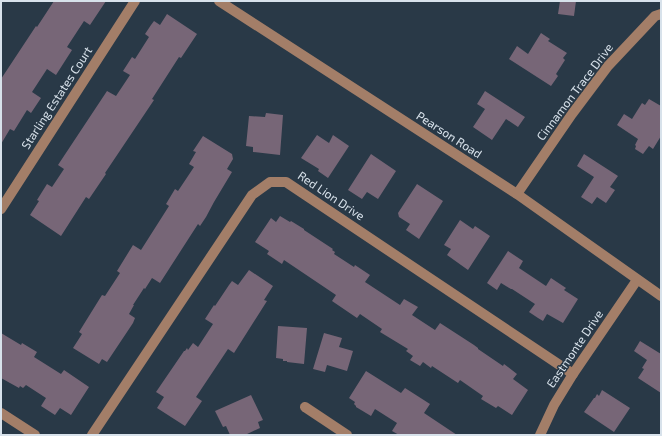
<svg xmlns="http://www.w3.org/2000/svg" width="662" height="436" font-family="'Exo 2',sans-serif">
	<rect width="100%" height="100%" fill="#293947"/>
	<g fill="#767">
		<polygon points="54,1 106,1 90,25 84,21 67,47 72,50 56,75 47,69 32,92 41,98 31,113 27,110 14,131 10,129 1,144 1,79 36,26 37,27"/>
		<polygon points="560,1 576,1 574,16 558,14"/>
		<polygon points="167,14 197,34 181,58 179,57 152,99 154,100 105,173 106,174 89,199 86,197 61,236 30,215 39,201 37,200 47,184 52,187 64,169 58,165 107,91 116,96 130,75 123,71 132,57 135,59 149,37 145,34 151,25 154,21 160,25"/>
		<polygon points="541,33 550,39 548,41 567,53 563,58 565,60 556,74 558,76 551,86 509,59 517,46 528,54"/>
		<polygon points="485,91 525,117 518,127 506,119 492,140 473,127 485,109 477,104"/>
		<polygon points="649,99 661,106 661,136 653,149 649,146 643,154 635,149 636,146 635,145 638,139 617,125 624,114 632,119 642,103 645,105"/>
		<polygon points="266,113 283,115 280,155 253,152 253,147 246,146 249,116 265,117"/>
		<polygon points="317,135 329,143 333,135 349,146 328,178 318,171 319,169 301,158"/>
		<polygon points="203,136 232,154 233,159 227,169 232,172 214,202 206,217 200,226 198,224 160,283 152,278 145,289 144,288 133,305 134,305 129,314 135,318 133,323 107,362 102,359 99,364 73,348 82,334 79,332 102,295 105,296 120,273 117,271 133,245 141,250 169,206 166,204 175,189 178,191 194,167 189,164 196,152 193,151"/>
		<polygon points="371,154 396,171 378,199 367,192 362,199 348,190"/>
		<polygon points="584,154 618,176 610,187 615,190 606,203 597,197 592,204 581,197 594,177 577,166"/>
		<polygon points="417,184 443,201 419,239 406,230 410,224 399,217 398,213"/>
		<polygon points="280,216 290,222 291,221 304,229 304,230 333,249 332,250 335,252 334,254 354,267 355,265 370,275 365,282 400,305 404,299 418,307 412,315 435,330 440,323 474,345 478,348 478,349 503,366 504,364 517,374 513,379 528,390 512,415 498,406 496,408 481,399 483,396 460,380 458,383 432,366 431,368 423,362 420,366 410,360 413,356 406,351 408,349 380,332 382,329 360,314 357,318 332,301 336,295 284,260 282,264 267,254 269,251 255,242 271,218 276,222"/>
		<polygon points="460,220 473,229 475,226 490,236 468,270 447,255 451,249 444,245"/>
		<polygon points="508,251 523,261 519,268 546,286 551,278 566,288 564,290 578,299 563,323 547,314 543,321 538,318 529,312 535,304 512,289 511,289 501,283 497,290 487,283"/>
		<polygon points="249,270 273,286 264,300 267,301 234,353 228,349 196,397 202,401 185,426 157,408 164,397 156,392 184,351 185,351 187,348 188,350 193,343 198,347 213,324 205,319 214,305 215,306 229,285 232,281 238,285"/>
		<polygon points="278,326 307,328 304,364 287,362 287,361 283,361 283,359 276,358"/>
		<polygon points="1,333 21,345 22,343 37,352 34,357 61,374 64,370 89,387 71,415 60,408 55,415 41,406 46,398 26,385 23,388 20,386 19,388 1,378"/>
		<polygon points="324,333 342,338 339,347 353,351 347,371 327,365 325,372 313,369"/>
		<polygon points="640,341 661,354 661,393 638,378 644,369 642,368 647,360 634,351"/>
		<polygon points="366,371 401,393 405,388 430,404 424,413 457,435 399,435 392,431 397,423 375,409 371,416 356,407 356,406 354,404 355,402 349,398"/>
		<polygon points="602,390 630,408 614,432 584,412 594,398 595,398 597,394 599,396"/>
		<polygon points="251,395 263,420 258,422 260,428 245,435 230,435 226,426 223,427 215,411"/>
	</g>
	<g fill="none" stroke-linecap="round" stroke-linejoin="round">
		<g stroke="#a37e68" stroke-width="10">
			<polyline points="219,1 517,194 661,296"/>
			<polyline points="517,194 572,114 608,66 655,16 661,14"/>
			<polyline points="1,209 135,1"/>
			<polyline points="305,407 347,435"/>
			<polyline points="1,413 35,435"/>
			<polyline points="92,435 252,195 270,182 286,182 573,374"/>
			<polyline points="540,435 554,405 573,374 637,280"/>
		</g>
	</g>
	<g text-anchor="middle" stroke-width="3" stroke-linejoin="round" paint-order="stroke">
		<g font-size="12" fill="#d8e2eb" stroke="#293947">
			<text transform="translate(575 92) rotate(-53)" y="4">Cinnamon Trace Drive</text>
			<text transform="translate(57 98) rotate(-57)" y="4">Starling Estates Court</text>
			<text transform="translate(449 135) rotate(33)" y="4">Pearson Road</text>
			<text transform="translate(331 196) rotate(34)" y="4">Red Lion Drive</text>
			<text transform="translate(575 349) rotate(-56)" y="4">Eastmonte Drive</text>
		</g>
	</g>
	<rect width="662" height="436" fill="none" stroke="#d8e2eb" stroke-width="4"/>
</svg>
